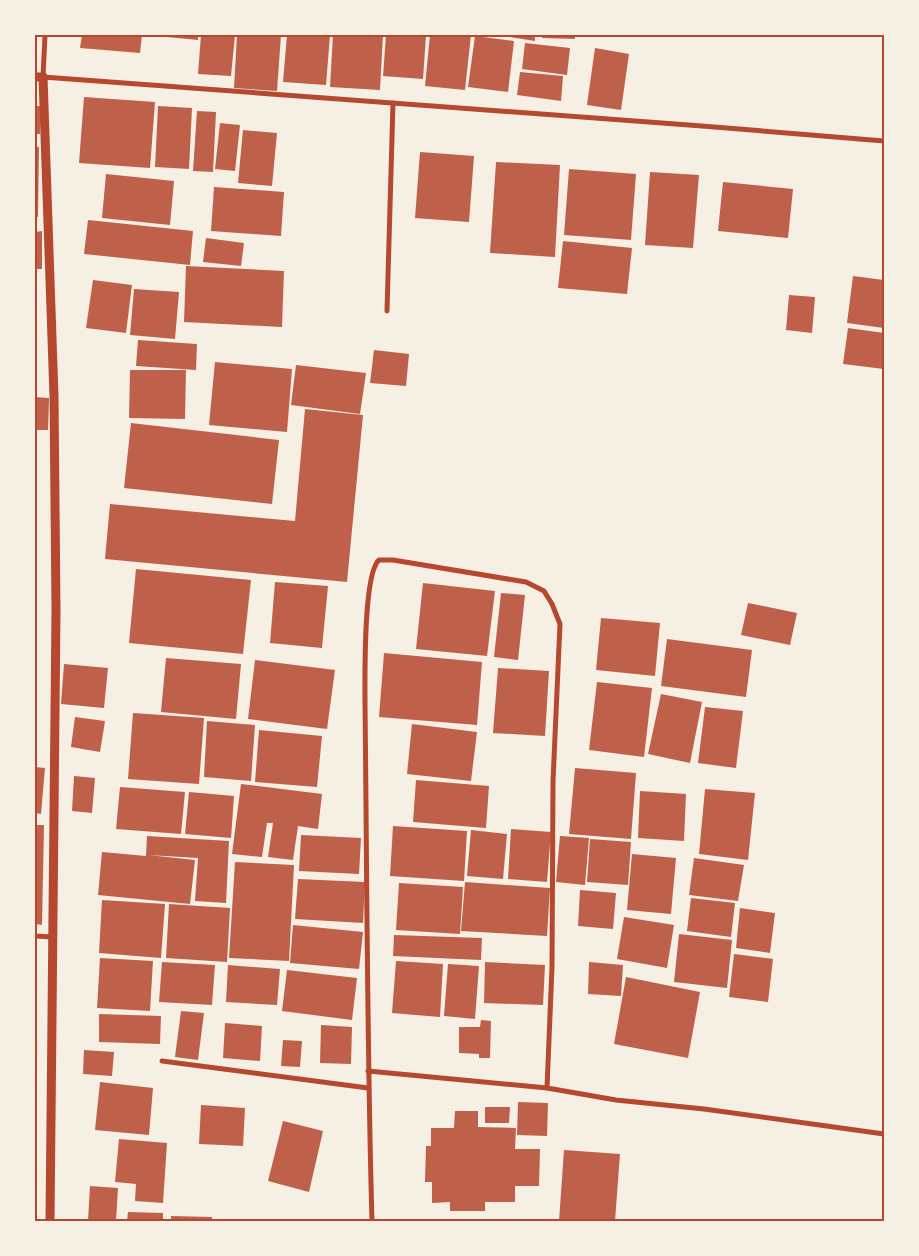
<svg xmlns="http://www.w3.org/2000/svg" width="919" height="1256" font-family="'Playfair Display',serif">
	<rect width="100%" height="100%" fill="#f6efe4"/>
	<g fill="#bf614a">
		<polygon points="82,35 142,35 140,53 80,48"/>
		<polygon points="156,35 198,35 198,40 156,36"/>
		<polygon points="201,35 235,35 231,76 198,74"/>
		<polygon points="237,35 281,35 277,91 234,88"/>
		<polygon points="287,35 330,35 326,85 283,82"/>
		<polygon points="333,35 383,35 380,90 330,87"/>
		<polygon points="386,35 426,35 423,79 383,76"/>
		<polygon points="430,35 471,35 465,90 425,86"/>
		<polygon points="496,35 535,35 535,41"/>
		<polygon points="543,35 575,35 575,39 542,38"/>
		<polygon points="475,36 514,41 508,92 468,87"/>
		<polygon points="525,43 570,48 567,75 522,69"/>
		<polygon points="595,48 629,54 621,110 587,105"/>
		<polygon points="520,72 563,76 561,101 517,95"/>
		<polygon points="84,97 155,102 150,168 79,163"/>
		<rect x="35" y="106" width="5" height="28"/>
		<polygon points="158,106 192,108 189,169 155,167"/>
		<polygon points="197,111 216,112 213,172 193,171"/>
		<polygon points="220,123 240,125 235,171 215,169"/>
		<polygon points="243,130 277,133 272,186 238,183"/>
		<polygon points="35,147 39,147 38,217 35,217"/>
		<polygon points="420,152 474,156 469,222 415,218"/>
		<polygon points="496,162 560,165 555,257 490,253"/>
		<polygon points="569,169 636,174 631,240 564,235"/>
		<polygon points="650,172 699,175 693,248 645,245"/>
		<polygon points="106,174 174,181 170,225 102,218"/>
		<polygon points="723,182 793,189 788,238 718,231"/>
		<polygon points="214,187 284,192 281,236 211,231"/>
		<polygon points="88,220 193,231 190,265 84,254"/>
		<polygon points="42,231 42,269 35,269 35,232"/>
		<polygon points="206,238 244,243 241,266 203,262"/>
		<polygon points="563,241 632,248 627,294 558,288"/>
		<polygon points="186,266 284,271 282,327 184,322"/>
		<polygon points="853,276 884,280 884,328 847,323"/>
		<polygon points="93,280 132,285 126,333 86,328"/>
		<polygon points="134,289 179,292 175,339 130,335"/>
		<polygon points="789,295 815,297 812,333 786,330"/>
		<polygon points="848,328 884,333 884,369 843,364"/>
		<polygon points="138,340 197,344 196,370 136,366"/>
		<polygon points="374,350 409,354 406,386 370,383"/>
		<polygon points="215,362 292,369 287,432 209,425"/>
		<polygon points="296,365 366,373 360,414 291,405"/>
		<polygon points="130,370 186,370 185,419 129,418"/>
		<polygon points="35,397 49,398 48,430 35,430"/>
		<polygon points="305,409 363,415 347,582 105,559 110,504 295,521"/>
		<polygon points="131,423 279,440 272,504 124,488"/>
		<polygon points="136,569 251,580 243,654 129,643"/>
		<polygon points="275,582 328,586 322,648 270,643"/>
		<polygon points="423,583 495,591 487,656 416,649"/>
		<polygon points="501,593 525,595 518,660 494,657"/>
		<polygon points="748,603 797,613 790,645 741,635"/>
		<polygon points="601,618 660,623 655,676 596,670"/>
		<polygon points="667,639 752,650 746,697 661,686"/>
		<polygon points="384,653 482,662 477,725 379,717"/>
		<polygon points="166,658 241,664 236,719 161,712"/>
		<polygon points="255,660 335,670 327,729 248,719"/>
		<polygon points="64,664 108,668 104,708 61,704"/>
		<polygon points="498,668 549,671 545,736 493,733"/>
		<polygon points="597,682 652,688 644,757 589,750"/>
		<polygon points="661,694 702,702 690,763 648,754"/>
		<polygon points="705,707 743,711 736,768 698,763"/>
		<polygon points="133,713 204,718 199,784 128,779"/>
		<polygon points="75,717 105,721 100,752 71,747"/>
		<polygon points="207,721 255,725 251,781 204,777"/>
		<polygon points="412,724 477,732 471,781 407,774"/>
		<polygon points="259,730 322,736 317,787 255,782"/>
		<polygon points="35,767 45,768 41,814 35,813"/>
		<polygon points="575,768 636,773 631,839 569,834"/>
		<polygon points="74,776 95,778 92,813 72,811"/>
		<polygon points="416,780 489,786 486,828 413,822"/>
		<polygon points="241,784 322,794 318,829 298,826 293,860 268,857 273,823 267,823 262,857 232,854"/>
		<polygon points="120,787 185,792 181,834 116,829"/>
		<polygon points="705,789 755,793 748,860 699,854"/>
		<polygon points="640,791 686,794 684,841 638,838"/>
		<polygon points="189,792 234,796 231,838 185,834"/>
		<polygon points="35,825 44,825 42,925 35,924"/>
		<polygon points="393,826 467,831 464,881 390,876"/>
		<polygon points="511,829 551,832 547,882 508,879"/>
		<polygon points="471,830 507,834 503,879 467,876"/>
		<polygon points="301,835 361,838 359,874 299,871"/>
		<polygon points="147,836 229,841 226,903 195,901 198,858 148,855 195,860 190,904 98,895 102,852 146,856"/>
		<polygon points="560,836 589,838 585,885 556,882"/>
		<polygon points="590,839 631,842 628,885 587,882"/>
		<polygon points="632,854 676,858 671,914 627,910"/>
		<polygon points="694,858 744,865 738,901 689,895"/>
		<polygon points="235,862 294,865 289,961 229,958"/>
		<polygon points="298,879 365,882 363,923 295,919"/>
		<polygon points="465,882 550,888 547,936 461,931"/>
		<polygon points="399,883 463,887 460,934 396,930"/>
		<polygon points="580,890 616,893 613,929 578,926"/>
		<polygon points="691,898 735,903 731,937 687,931"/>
		<polygon points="102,900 165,904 161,958 99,953"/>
		<polygon points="169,904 230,908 227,962 166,958"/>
		<polygon points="740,908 775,913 770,953 736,948"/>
		<polygon points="624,917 674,925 667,968 617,959"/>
		<polygon points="293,925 363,932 359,969 290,963"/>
		<polygon points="679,934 732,940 727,988 674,982"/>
		<polygon points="394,935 482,938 481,960 393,956"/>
		<polygon points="734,954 773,959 768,1002 729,997"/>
		<polygon points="100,958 153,961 150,1011 97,1008"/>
		<polygon points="396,961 443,964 440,1017 392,1013"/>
		<polygon points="162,962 215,965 212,1005 159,1002"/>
		<polygon points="485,962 545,965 543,1005 484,1003"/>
		<polygon points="589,962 623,965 621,996 588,994"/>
		<polygon points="448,964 479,966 475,1019 444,1016"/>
		<polygon points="228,965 280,969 277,1005 226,1002"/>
		<polygon points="287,970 357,978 352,1020 282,1011"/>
		<polygon points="626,977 700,992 688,1058 614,1044"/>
		<polygon points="181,1011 204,1013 198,1060 175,1057"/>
		<polygon points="99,1014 161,1016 160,1044 99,1042"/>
		<polygon points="481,1020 491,1021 490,1058 479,1058 479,1054 459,1053 459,1027 480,1027"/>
		<polygon points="225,1023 262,1026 260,1061 223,1058"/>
		<polygon points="321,1025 352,1027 351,1064 320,1063"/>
		<polygon points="283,1040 302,1041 300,1067 281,1066"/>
		<polygon points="84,1050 114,1052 112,1076 83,1074"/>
		<polygon points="100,1082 153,1088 149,1135 95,1130"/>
		<polygon points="518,1102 548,1103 547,1136 517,1135"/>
		<polygon points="201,1105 245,1108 243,1146 199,1144"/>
		<polygon points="485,1107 510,1107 509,1123 485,1123"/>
		<polygon points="455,1111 478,1111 478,1127 516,1128 515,1149 540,1149 539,1186 515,1186 515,1202 485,1202 485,1211 450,1211 450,1202 432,1203 432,1182 425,1182 426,1146 431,1146 431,1128 454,1128"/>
		<polygon points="283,1121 323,1131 309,1192 268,1181"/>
		<polygon points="119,1139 167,1143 163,1203 135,1201 136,1184 115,1182"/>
		<polygon points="564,1150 620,1154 615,1221 559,1221"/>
		<polygon points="90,1186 118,1188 116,1221 88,1221"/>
		<polygon points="128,1212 163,1213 163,1221 127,1221"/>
		<polygon points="171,1216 212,1217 212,1221 171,1221"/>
	</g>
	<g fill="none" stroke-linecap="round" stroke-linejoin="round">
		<g stroke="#b5482f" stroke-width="5">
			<polyline points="45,35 43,77 702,126 884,141"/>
			<polyline points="387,311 393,103"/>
			<polyline points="35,936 52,937"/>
			<polyline points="162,1061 368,1088"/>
			<polyline points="368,1071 547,1088 616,1100 704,1109 884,1134"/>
			<path d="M372 1221C367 1049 367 877 365 704 365 680 363 574 379 560H393L526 582 544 591 552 604 560 624 553 781 552 967 547 1088"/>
		</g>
		<polyline stroke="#b5482f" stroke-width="9" points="35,77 43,77 54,396 56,610 50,1221"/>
	</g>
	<rect width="919" height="1256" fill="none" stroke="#f6efe4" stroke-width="72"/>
	<rect x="36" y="36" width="847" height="1184" fill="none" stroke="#b5482f" stroke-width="2"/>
</svg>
